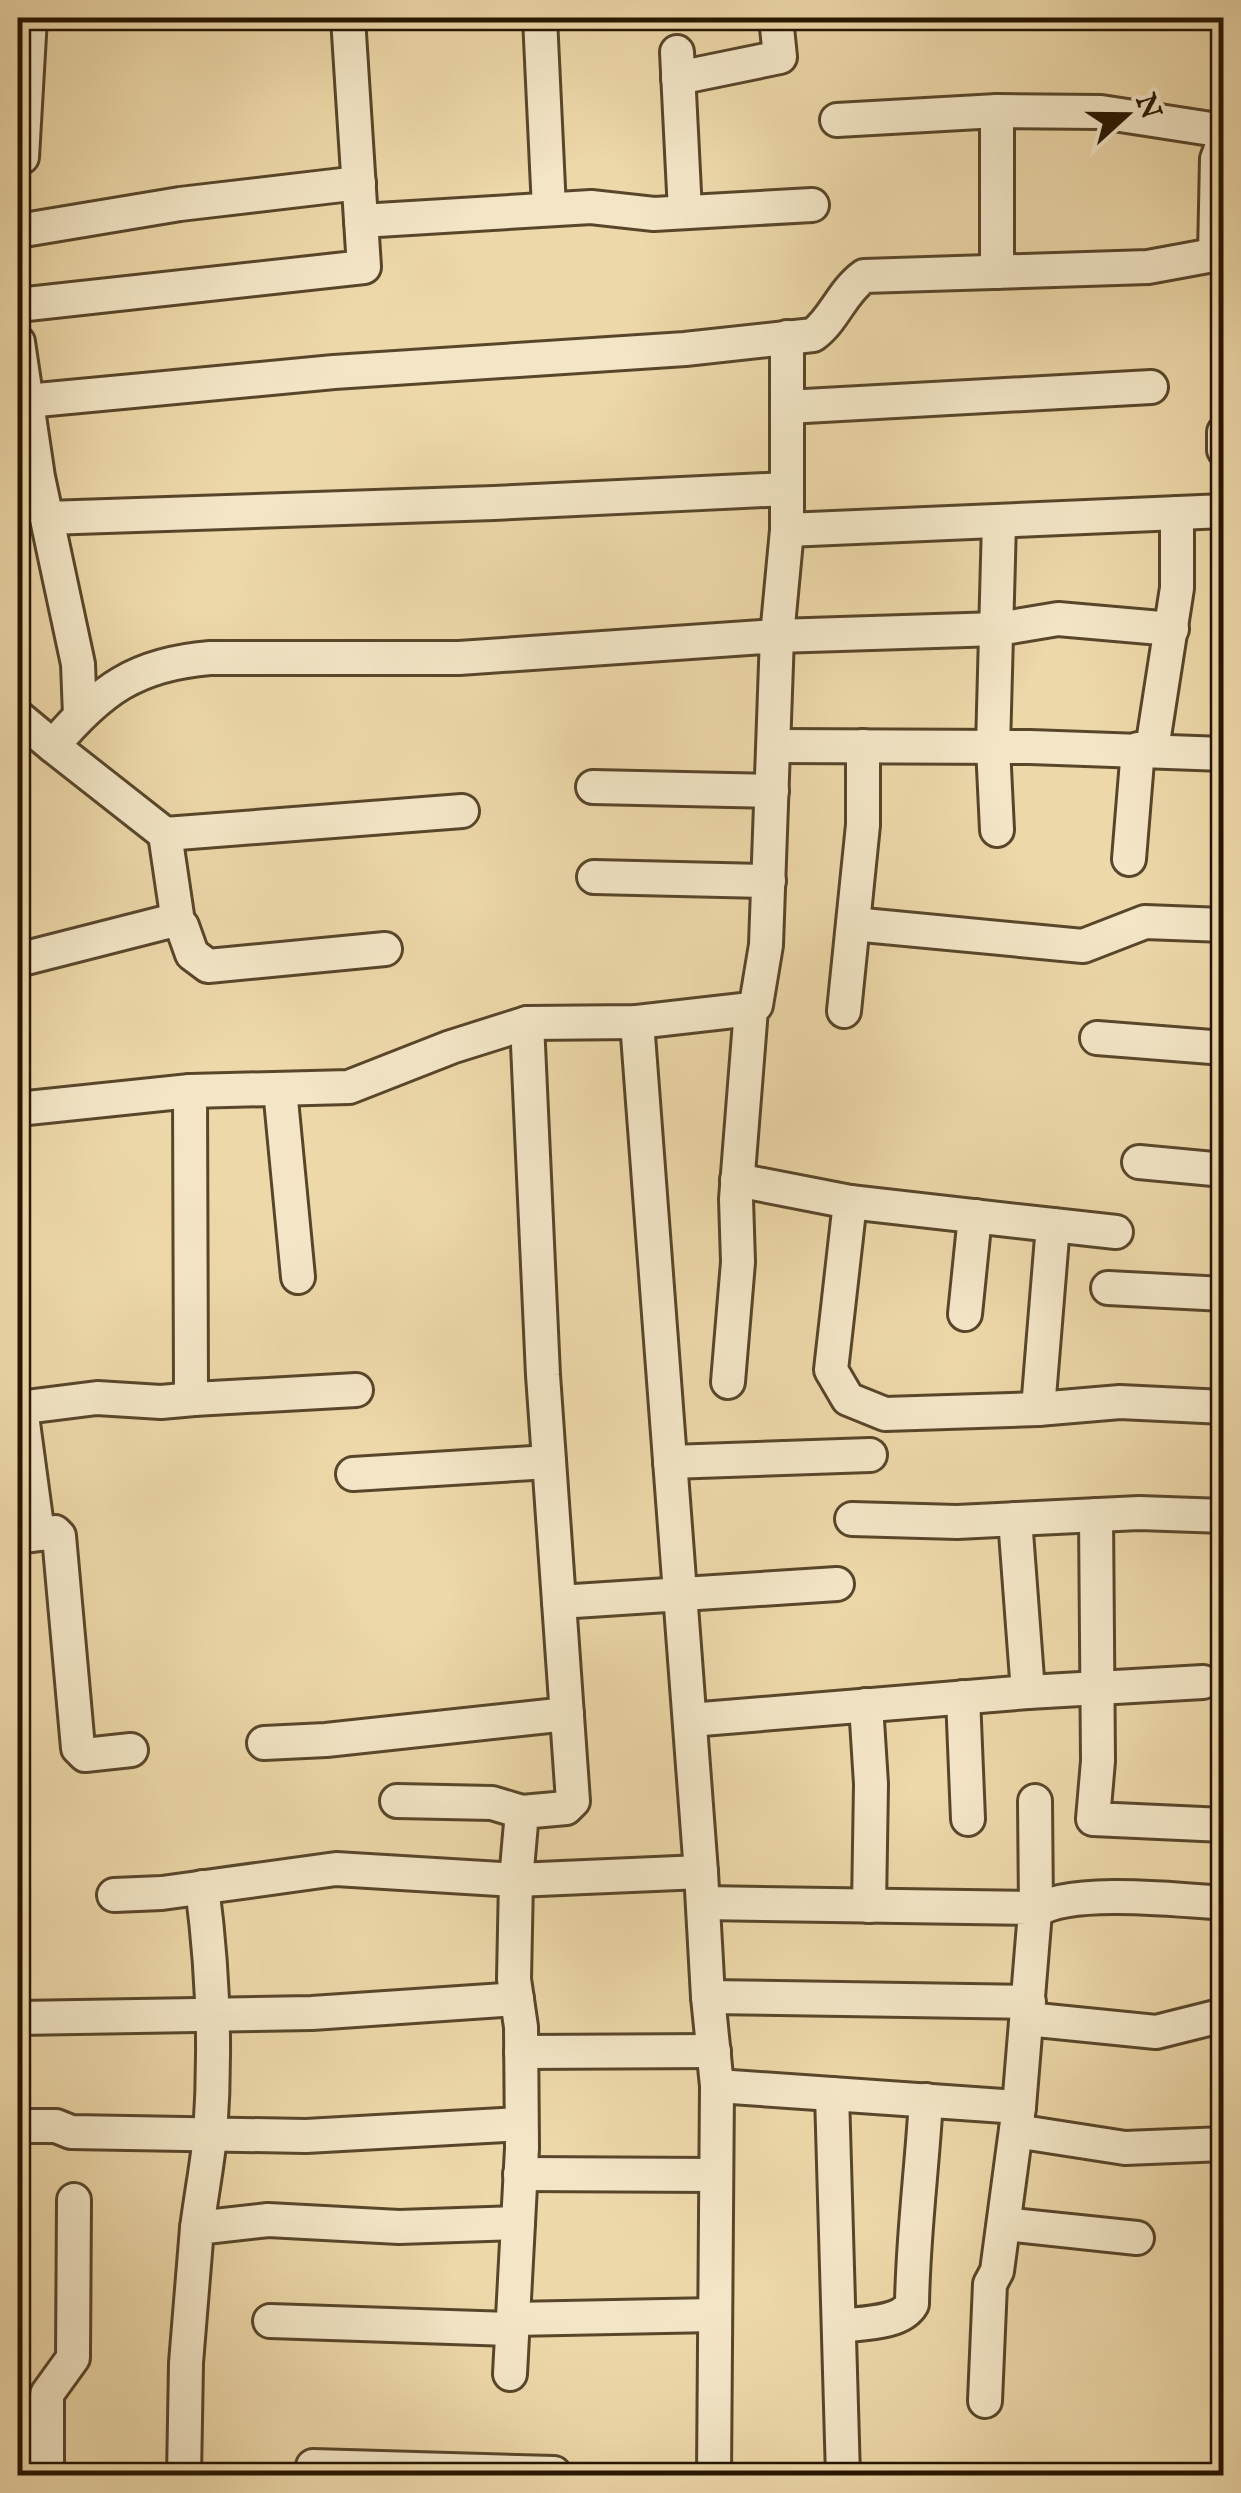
<svg xmlns="http://www.w3.org/2000/svg" width="1241" height="2493" font-family="'IM FELL English',serif">
	<rect width="100%" height="100%" fill="#edd8a9"/>
	<filter id="stains"><feTurbulence type="fractalNoise" baseFrequency=".002" numOctaves="4"/><feColorMatrix values="0 0 0 0 .2 0 0 0 0 .09 0 0 0 0 .02 0 0 0 .5 -.17"/></filter>
	<radialGradient id="worn" r=".72"><stop offset=".6" stop-color="#630" stop-opacity="0"/><stop offset="1" stop-color="#630" stop-opacity=".3"/></radialGradient>
	<g fill="none" stroke-linecap="round" stroke-linejoin="round">
		<g stroke="#58462a" stroke-width="38">
			<g id="minor">
				<polyline points="540,18 549,209"/>
				<polyline points="677,52 685,212"/>
				<polyline points="678,78 780,57 776,18"/>
				<polyline points="997,111 997,272"/>
				<polyline points="837,120 997,111 1101,112 1224,131"/>
				<polyline points="22,157 30,18"/>
				<polyline points="361,221 591,207 654,214 812,205"/>
				<polyline points="18,231 180,204 359,183"/>
				<polyline points="1215,254 1217,159 1224,140"/>
				<polyline points="18,305 364,267 348,18"/>
				<polyline points="787,337 787,530 1224,511"/>
				<polyline points="18,342 38,477 78,664 80,715"/>
				<path d="M27 401 334 372 685 349 813 335C834 320 841 293 864 276L1148 267 1224 253"/>
				<polyline points="787,407 1151,387"/>
				<polyline points="1224,432 1224,450"/>
				<polyline points="47,518 494,503 787,489"/>
				<polyline points="787,530 777,636 998,629 1058,619 1172,629"/>
				<path d="M18 717 53 746C100 690 136 664 210 658H459L777 636 766 945 756 1005 751 1009 736 1199 738 1262 728 1382"/>
				<polyline points="53,746 165,834 462,811"/>
				<polyline points="774,746 1030,747 1224,754"/>
				<polyline points="1152,749 1177,588 1177,513"/>
				<polyline points="593,787 772,791"/>
				<polyline points="997,830 993,747 999,522"/>
				<polyline points="165,834 178,922"/>
				<polyline points="1129,859 1138,749"/>
				<polyline points="594,877 769,881"/>
				<polyline points="853,924 1083,946 1145,922 1224,925"/>
				<polyline points="18,960 171,921 182,926 192,954 208,966 385,949"/>
				<polyline points="844,1011 863,825 863,746"/>
				<polyline points="637,1022 701,1872 708,1997 717,2086 714,2476"/>
				<polyline points="1097,1038 1224,1048"/>
				<polyline points="280,1089 298,1277"/>
				<polyline points="190,1091 191,1392 194,1399 356,1390"/>
				<polyline points="18,1109 190,1091 349,1087 451,1047 527,1023 637,1022 751,1009"/>
				<polyline points="1139,1162 1224,1170"/>
				<polyline points="737,1180 850,1202 1053,1225 1038,1409"/>
				<polyline points="850,1202 831,1370 848,1399 885,1414 1038,1409 1120,1402 1224,1407"/>
				<polyline points="1053,1225 1116,1232"/>
				<polyline points="1108,1288 1224,1294"/>
				<polyline points="965,1314 975,1216"/>
				<polyline points="18,1408 97,1398 161,1402 194,1399"/>
				<polyline points="21,1408 38,1534"/>
				<polyline points="670,1462 870,1455"/>
				<polyline points="353,1474 549,1462"/>
				<polyline points="1096,1515 1098,1761 1093,1819 1224,1825"/>
				<polyline points="852,1519 957,1522 1139,1513 1224,1516"/>
				<polyline points="1015,1519 1028,1692"/>
				<polyline points="18,1537 55,1532 59,1536 78,1748 85,1755 131,1750"/>
				<polyline points="559,1602 837,1584"/>
				<polyline points="963,1697 968,1819"/>
				<polyline points="866,1705 871,1784 869,1906"/>
				<polyline points="690,1720 1028,1692 1203,1682"/>
				<polyline points="264,1743 326,1740 567,1714"/>
				<polyline points="397,1801 492,1803 522,1812"/>
				<polyline points="114,1895 162,1893 336,1869 516,1880 701,1872"/>
				<polyline points="703,1903 1031,1908 1035,1912 1019,2107 997,2271 990,2284 985,2401"/>
				<polyline points="1031,1908 1036,1910 1035,1801"/>
				<path d="M1035 1912C1066 1887 1182 1900 1224 1903"/>
				<polyline points="708,1997 1029,2002"/>
				<polyline points="18,2018 312,2013 517,1999"/>
				<polyline points="1027,2019 1156,2032 1224,2015"/>
				<polyline points="521,2052 714,2051"/>
				<polyline points="717,2086 1019,2107"/>
				<polyline points="832,2094 843,2476"/>
				<polyline points="18,2126 56,2126 71,2132 306,2136 521,2124"/>
				<polyline points="1016,2131 1125,2148 1224,2144"/>
				<polyline points="520,2174 716,2175"/>
				<polyline points="1004,2224 1137,2238"/>
				<path d="M197 2228C201 2197 207 2166 210 2136 216 2053 213 1969 202 1887"/>
				<polyline points="513,2319 715,2315"/>
				<polyline points="270,2321 513,2329"/>
				<path d="M839 2326C861 2323 901 2324 912 2304 913 2235 922 2169 926 2100"/>
				<polyline points="510,2374 522,2148 521,2027 514,1979 516,1880 522,1812 566,1808 573,1801 543,1375 527,1023"/>
				<polyline points="313,2466 554,2473"/>
				<polyline points="47,2476 47,2394 73,2358 74,2200"/>
				<polyline points="184,2476 186,2363 197,2228 268,2220 399,2227 518,2223"/>
			</g>
		</g>
		<use href="#minor" stroke="#f3e6c7" stroke-width="32"/>
	</g>
	<rect width="1241" height="2493" fill="none" stroke="#edd8a9" stroke-width="60"/>
	<rect x="20" y="20" width="1201" height="2453" fill="none" stroke="#271500" stroke-width="5"/>
	<rect x="30" y="30" width="1181" height="2433" fill="none" stroke="#271500" stroke-width="2.5"/>
	<g transform="translate(1126 115) rotate(69)" stroke="#f3e6c7" stroke-width="8" paint-order="stroke">
	<path d="M0-8L18 38L0 25L-18 38Z" fill="#271500"/>
	<text y="-15" font-size="28" font-weight="bold" text-anchor="middle" fill="#271500">N</text>
	</g>
	<rect width="100%" height="100%" filter="url(#stains)"/>
	<rect width="100%" height="100%" fill="url(#worn)"/>
</svg>
